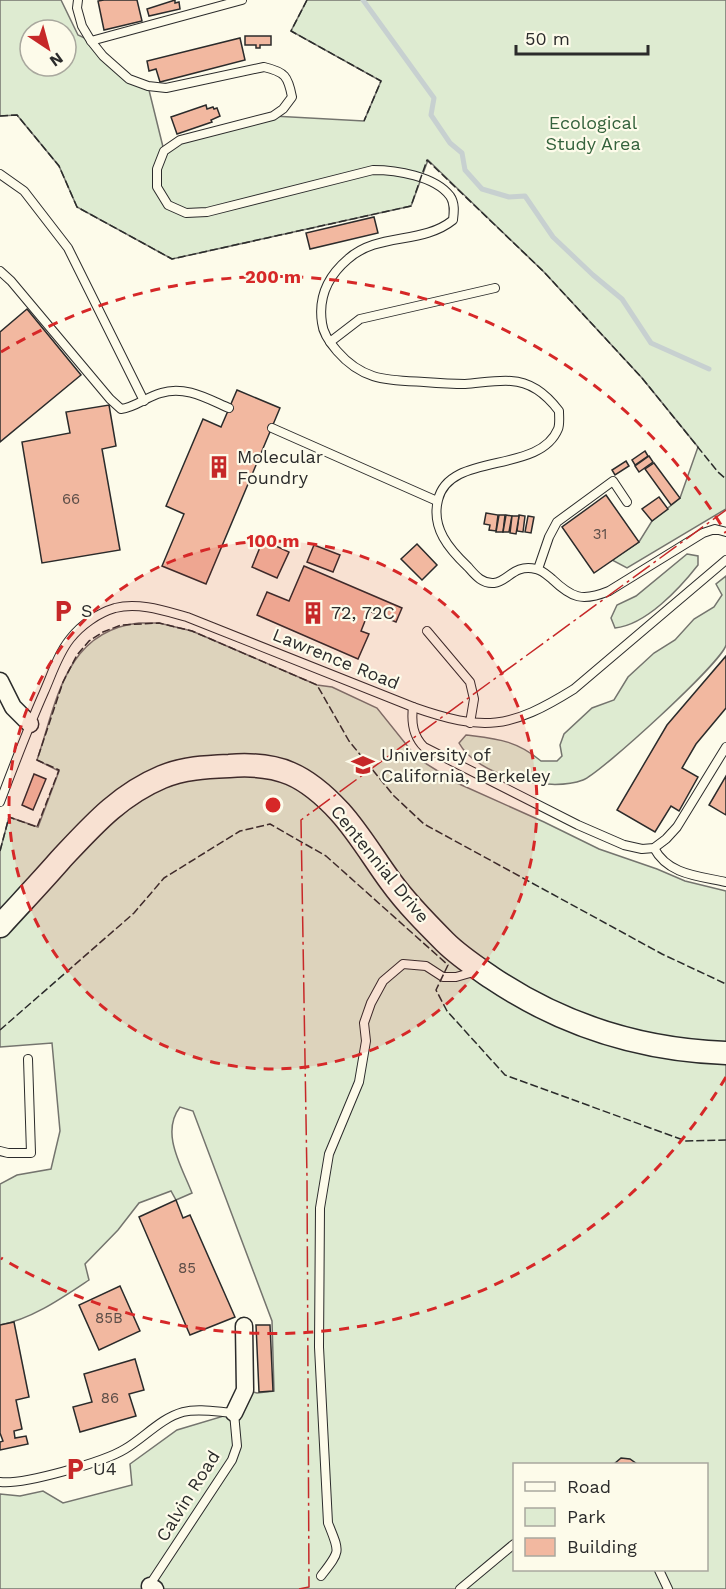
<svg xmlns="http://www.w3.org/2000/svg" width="726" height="1589" font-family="'Work Sans',sans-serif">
	<rect width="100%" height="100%" fill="#fdfbea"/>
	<g fill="#deebd1" stroke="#74746e" stroke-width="1.5" fill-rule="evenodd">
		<path d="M0 0H61L78 35 91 41 116 68 148 86 164 151 180 140 273 116 364 121 381 81 291 31 307 0H726V509L627 568 612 560 639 542 652 521 680 498 698 447 642 378 544 272 428 160 411 206 172 259 77 207 59 166 17 115 0 116ZM30 30H66V66H30Z"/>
		<path d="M687 554 698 556V565C680 588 646 625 615 628L611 618 617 605 636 596Z"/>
		<path d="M726 576C726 593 726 610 726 627 726 632 726 640 726 645 722 662 601 773 583 780 549 793 477 776 459 743L466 735C497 739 516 740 541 761H557L562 756 560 745 564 734 592 708 614 700 628 677 654 653 675 640 694 619 714 607 722 595 716 584Z"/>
		<path d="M139 623H159L192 631 317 685 332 687 377 708 417 758 457 783 544 822 599 849 657 869 685 881 726 891V1589H0V1494L20 1496 43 1491 63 1503 132 1485 130 1464 177 1430 234 1413 245 1390 257 1393 274 1391 272 1321 193 1111 180 1107C160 1133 182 1167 192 1193L176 1200 171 1191 139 1203 118 1230 85 1264 89 1280C62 1298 32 1319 0 1325V1184L17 1175 51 1169 60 1131 52 1043 0 1047V851L9 817 38 827 59 771 37 760C57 701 65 631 139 623ZM514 1464H706V1570H514Z"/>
	</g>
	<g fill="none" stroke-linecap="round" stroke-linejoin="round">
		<polyline stroke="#c7d0d0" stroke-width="5" points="363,0 434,98 431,115 450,143 462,153 465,170 482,189 509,197 525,196 553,237 593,275 622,299 651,343 709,369"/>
	</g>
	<g fill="#f2b8a0" stroke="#2b2b2b" stroke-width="1.5">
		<polygon points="104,0 137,0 142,21 104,30 98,1"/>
		<polygon points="175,0 175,3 179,2 180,9 149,16 147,9"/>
		<polygon points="245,36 271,36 271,45 260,45 260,48 256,48 256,45 245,45"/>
		<polygon points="240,38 245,60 160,82 156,69 149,71 147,61"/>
		<polygon points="206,105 207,109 213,107 214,109 217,108 220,116 211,120 212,122 177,134 171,117"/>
		<polygon points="374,217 378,233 310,249 306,233"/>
		<polygon points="27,309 81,375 0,442 0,332"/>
		<polygon points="237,390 280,408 206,584 162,566 184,514 166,506 203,419 221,427"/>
		<polygon points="109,405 116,446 102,449 120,550 42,563 22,442 70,433 66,412"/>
		<polygon points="645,451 648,456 635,465 632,460"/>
		<polygon points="649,456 653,462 639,472 635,466"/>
		<polygon points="626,461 629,466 615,475 612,470"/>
		<polygon points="654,463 680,498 671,505 645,469"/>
		<polygon points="606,495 639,542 594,573 562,527"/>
		<polygon points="659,497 668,509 652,521 642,509"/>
		<polygon points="486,513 498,515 496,531 489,530 490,525 484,524"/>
		<polygon points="499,515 505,515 503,532 496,532"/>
		<polygon points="506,515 512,516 509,532 503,532"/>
		<polygon points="519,515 525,516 523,532 517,531"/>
		<polygon points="512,516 519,516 516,534 510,533"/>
		<polygon points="528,516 534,517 531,533 525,532"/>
		<polygon points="263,540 289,552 277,578 252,567"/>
		<polygon points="417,544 437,565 422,580 401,559"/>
		<polygon points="314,545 340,555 333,572 307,562"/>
		<polygon points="304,566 402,608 396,622 369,611 361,631 369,634 358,659 257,615 267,592 289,601"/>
		<polygon points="726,656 726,708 696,744 682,768 698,777 679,811 671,806 655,832 617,810 667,725"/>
		<polygon points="34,774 46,779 33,810 22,805"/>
		<polygon points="726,776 726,815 709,805"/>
		<polygon points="176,1200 183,1218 190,1215 235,1317 190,1335 139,1217"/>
		<polygon points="120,1286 140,1331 99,1350 79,1305"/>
		<polygon points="14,1322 29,1397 16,1400 22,1429 14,1431 15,1438 26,1436 28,1444 0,1450 0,1442 3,1441 0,1433 0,1325"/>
		<polygon points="256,1325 270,1325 273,1391 259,1392"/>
		<polygon points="135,1359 144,1390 129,1394 136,1416 80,1432 73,1407 92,1402 84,1374"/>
		<polygon points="621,1458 630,1459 637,1464 614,1464"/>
	</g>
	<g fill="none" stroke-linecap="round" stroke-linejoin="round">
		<g stroke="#2b2b2b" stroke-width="10">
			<g id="lane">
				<path d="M78 0 77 8 82 26 91 41 103 56 129 79 148 86 166 88 264 67C285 72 288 76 292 97L283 109 273 116 180 140 164 151 157 169V187L168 205 186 213 207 212 373 170C396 170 435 176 450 196 455 203 454 212 453 220 422 245 378 232 348 259 328 276 318 297 322 323 323 334 330 343 337 351 363 381 387 380 424 382 437 383 451 384 465 384 480 383 496 380 511 381 532 382 547 395 559 411 559 417 560 424 558 429 539 475 449 451 438 500 431 528 449 549 468 567 475 575 482 584 494 583 509 581 513 564 536 569 542 570 547 575 552 579 572 598 582 602 609 591L703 533 715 529 726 532"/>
				<polyline points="91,41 242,0"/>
				<polyline points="0,174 24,191 68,248 144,401"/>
				<path d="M0 271 11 281 110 399 121 409C136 407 146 397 161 393 185 385 208 399 229 408"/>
				<polyline points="330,342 360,319 495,288"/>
				<polyline points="272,428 437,501"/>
				<polyline points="538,569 549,537 557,522 613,481 627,502"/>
				<polyline points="427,631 470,682 474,699 470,723"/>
				<path d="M413 707C411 723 413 736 424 747L578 825 624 845 642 849 654 848 666 839 677 827 726 747"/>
				<path d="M0 802C14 765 28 728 44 692 52 674 58 654 70 639 81 625 98 613 115 608 139 602 165 611 187 617L413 707C484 732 510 729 574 689L726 560"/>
				<path d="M654 848C668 875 699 876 726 882"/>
				<polyline points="0,1151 8,1153 31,1153 28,1059"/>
				<path d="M0 1482C23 1485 104 1462 125 1449 145 1437 161 1418 183 1412 199 1408 218 1412 234 1413L237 1446 232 1460 149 1586"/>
				<polyline points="659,1570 668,1589"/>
				<path d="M321 1576C341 1550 340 1553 328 1523L319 1347 320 1208 329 1154 359 1082 366 1041 364 1023 371 1003 383 981 403 964 426 966 443 977H456L477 971"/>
				<polyline points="460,1589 514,1544"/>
			</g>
		</g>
		<g stroke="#2b2b2b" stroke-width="19">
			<g id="street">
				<polyline points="0,681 13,707 30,724"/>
				<polyline points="234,1413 245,1390 244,1326"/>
				<polyline points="150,1586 155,1589"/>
			</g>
		</g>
		<g stroke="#2b2b2b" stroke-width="25">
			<path id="secondary" d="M0 926C20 904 41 882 61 859 92 826 119 795 162 777 183 768 206 767 229 766 279 762 306 775 340 812 359 833 374 859 391 882 407 904 426 923 445 942 459 956 476 967 492 978 562 1025 642 1050 726 1053"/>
		</g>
		<use href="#lane" stroke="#fdfbea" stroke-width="8"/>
		<use href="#street" stroke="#fdfbea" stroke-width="16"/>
		<use href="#secondary" stroke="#fdfbea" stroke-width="22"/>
		<g stroke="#2b2b2b" stroke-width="1.5" stroke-dasharray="8 3" stroke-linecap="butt">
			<polyline points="307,0 291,31 381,81 364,121"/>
			<polyline points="0,116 17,115 59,166 77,207 172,259 411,206 427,160 544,272 642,378 718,472 726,479"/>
			<polyline points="0,851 9,817 37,827 59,770 37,760 63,682 77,655 89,641 103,632 121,625 159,623 192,631 317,685 349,741 394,796 424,824 662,954 726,984"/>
			<polyline points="0,1030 134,913 164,878 240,831 270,824 326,856 448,965 436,990 447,1011 505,1075 686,1141 726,1140"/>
		</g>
		<polyline stroke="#c62828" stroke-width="1.5" stroke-dasharray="21 4.5 3 4.5" stroke-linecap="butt" points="299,1589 309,1587 307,1178 301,820 726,510"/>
	</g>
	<circle cx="273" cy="805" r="264" fill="#d62828" fill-opacity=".12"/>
	<g fill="none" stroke="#d62828" stroke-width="3" stroke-dasharray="10 8">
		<circle cx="273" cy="805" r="264"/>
		<path d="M726 1077A528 528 0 0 1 1 1258M1 352A528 528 0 0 1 726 533"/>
	</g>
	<defs>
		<g id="building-bare" transform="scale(1.8)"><path d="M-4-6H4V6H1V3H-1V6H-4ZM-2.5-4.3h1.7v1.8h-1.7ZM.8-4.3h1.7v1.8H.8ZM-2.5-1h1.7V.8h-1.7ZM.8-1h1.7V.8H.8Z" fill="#c62828" stroke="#fdfbea" stroke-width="2.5" paint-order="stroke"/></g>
		<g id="parking-bare" transform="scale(1.8)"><path d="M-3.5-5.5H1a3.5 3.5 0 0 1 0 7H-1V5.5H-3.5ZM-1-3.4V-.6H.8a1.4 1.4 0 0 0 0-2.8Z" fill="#c62828" stroke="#fdfbea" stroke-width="2.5" paint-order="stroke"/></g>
		<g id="university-bare" transform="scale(1.8)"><path d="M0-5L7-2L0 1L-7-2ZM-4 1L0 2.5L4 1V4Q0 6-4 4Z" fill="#c62828" stroke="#fdfbea" stroke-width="2.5" paint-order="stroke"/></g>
	</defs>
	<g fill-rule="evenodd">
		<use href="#building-bare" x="219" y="467"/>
		<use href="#parking-bare" x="63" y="611"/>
		<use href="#building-bare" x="313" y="613"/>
		<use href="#university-bare" x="363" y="765"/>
		<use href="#parking-bare" x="75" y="1469"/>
	</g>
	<g text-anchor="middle" stroke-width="4.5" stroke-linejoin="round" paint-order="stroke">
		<g font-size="15" fill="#5d4e48">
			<text x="71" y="504">66</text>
			<text x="600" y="539">31</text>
			<text x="187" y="1273">85</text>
			<text x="109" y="1323">85B</text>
			<text x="110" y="1403">86</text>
		</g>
		<g font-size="18" fill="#34623c" stroke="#fdfbea">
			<text x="593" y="129">Ecological<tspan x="593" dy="21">Study Area</tspan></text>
		</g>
		<g font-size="18" fill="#2b2b2b" stroke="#fdfbea" text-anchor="start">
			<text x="237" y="463">Molecular<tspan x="237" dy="21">Foundry</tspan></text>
			<text x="81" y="617">S</text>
			<text x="331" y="619">72, 72C</text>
			<text x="381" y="761">University of<tspan x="381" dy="21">California, Berkeley</tspan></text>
			<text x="93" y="1475">U4</text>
		</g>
		<g font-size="18" fill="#2b2b2b" stroke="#fdfbea">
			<text transform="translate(336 659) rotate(22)" y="6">Lawrence Road</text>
			<text transform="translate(380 864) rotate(51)" y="6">Centennial Drive</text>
			<text transform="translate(188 1496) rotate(-58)" y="6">Calvin Road</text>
		</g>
	</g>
	<circle cx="273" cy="805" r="9" fill="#d62828" stroke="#fdfbea" stroke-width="3"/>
	<g font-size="18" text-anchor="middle" font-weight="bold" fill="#d62828" stroke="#fdfbea" stroke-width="4.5" stroke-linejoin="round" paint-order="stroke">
		<text x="273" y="283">200 m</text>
		<text x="273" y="547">100 m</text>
	</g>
	<rect x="513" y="1463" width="195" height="108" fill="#fdfbea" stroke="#a9a89e" stroke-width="1.5"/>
	<rect x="525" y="1482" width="30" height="9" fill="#fdfbea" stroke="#a9a89e" stroke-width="1.5"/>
	<text x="567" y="1493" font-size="18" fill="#2b2b2b">Road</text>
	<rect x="525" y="1508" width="30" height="18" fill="#deebd1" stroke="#a9a89e" stroke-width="1.5"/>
	<text x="567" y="1523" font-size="18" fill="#2b2b2b">Park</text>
	<rect x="525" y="1538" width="30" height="18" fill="#f2b8a0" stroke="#a9a89e" stroke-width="1.5"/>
	<text x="567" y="1553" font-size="18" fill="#2b2b2b">Building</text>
	<g transform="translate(48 48) rotate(144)"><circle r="28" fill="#fdfbea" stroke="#a9a89e" stroke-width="1.5"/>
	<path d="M0-4.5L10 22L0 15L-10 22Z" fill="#c62828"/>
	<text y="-9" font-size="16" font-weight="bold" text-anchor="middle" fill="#2b2b2b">N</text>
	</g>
	<path d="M516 45v9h132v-9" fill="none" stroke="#2b2b2b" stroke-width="3"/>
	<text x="525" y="45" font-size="18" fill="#2b2b2b" stroke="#fdfbea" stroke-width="4.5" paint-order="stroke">50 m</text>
</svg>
